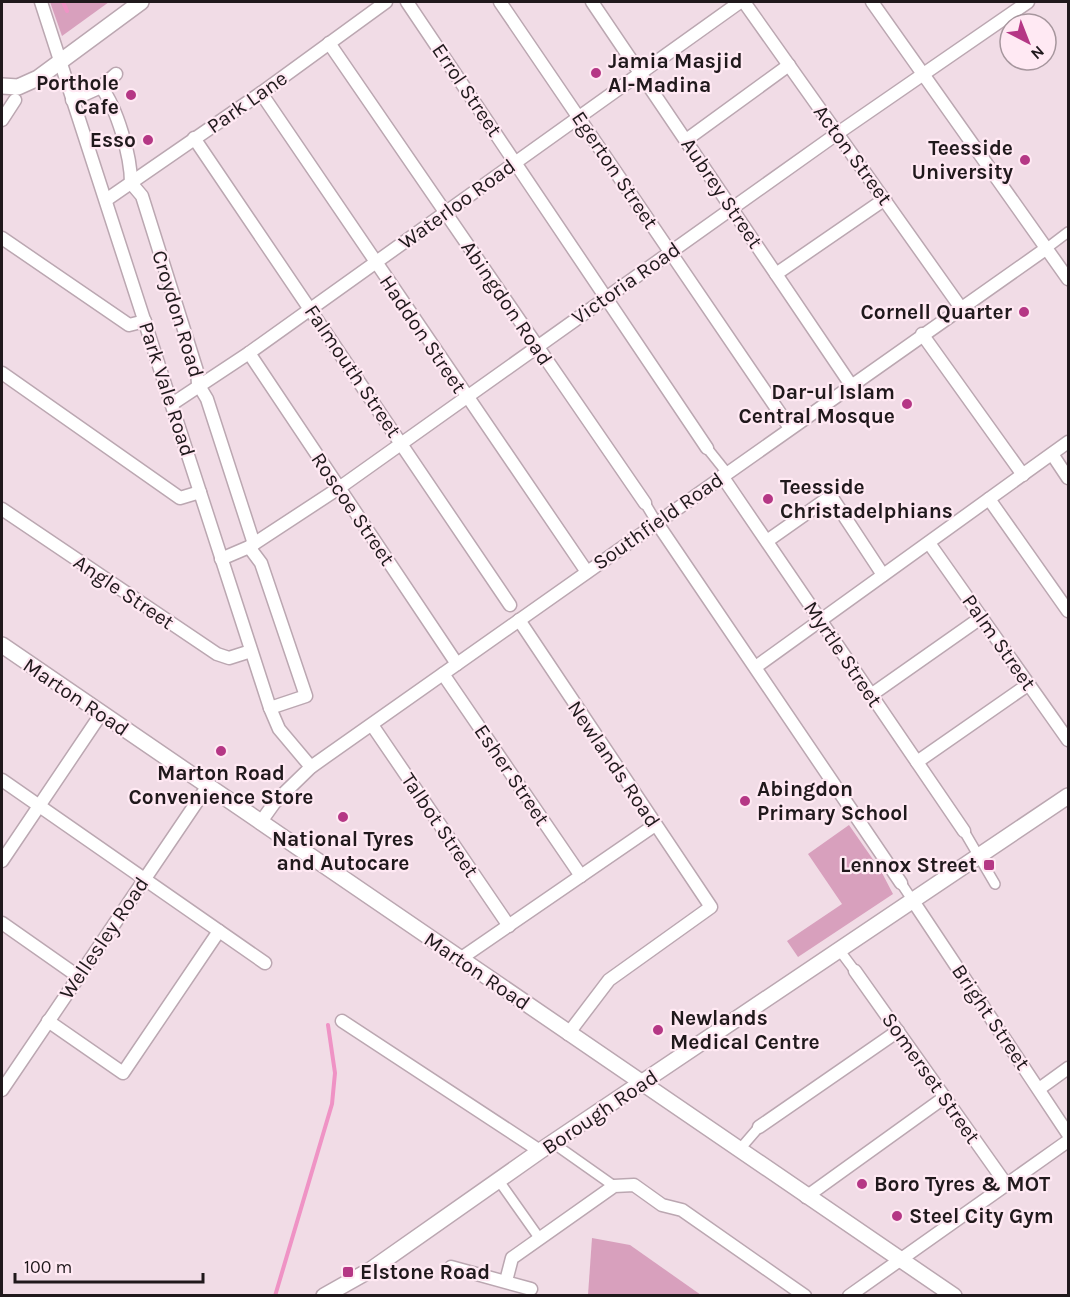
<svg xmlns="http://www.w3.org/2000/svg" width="1070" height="1297" font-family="Karla,sans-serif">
	<rect width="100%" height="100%" fill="#f1dce6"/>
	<g fill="#d8a0bd">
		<polygon points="50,2 109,2 62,36"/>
		<polygon points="849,825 881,871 893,894 798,957 787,941 842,904 808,854"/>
		<polygon points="592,1238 630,1245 701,1295 588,1295"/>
	</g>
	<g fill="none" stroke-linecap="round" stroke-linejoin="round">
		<g stroke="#ef93c5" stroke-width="4">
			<polyline points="63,2 67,11"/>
			<polyline points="275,1296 332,1104 335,1073 328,1025"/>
		</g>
		<g stroke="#bba7b1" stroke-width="12">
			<g id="pedestrian">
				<polyline points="1047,248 1068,232"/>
				<polyline points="707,448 727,473"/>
				<polyline points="645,503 657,523"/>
				<polyline points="964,831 995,884"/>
				<polyline points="901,883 913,901"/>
				<polyline points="840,951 855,971"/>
				<polyline points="553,1143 614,1186"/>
				<polyline points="740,1149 759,1127"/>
				<polyline points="499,1181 540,1239"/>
			</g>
		</g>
		<g stroke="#bba7b1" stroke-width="15">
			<g id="minor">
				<polyline points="41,2 270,708 279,729 311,767"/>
				<polyline points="407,2 707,448"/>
				<polyline points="500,2 790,428"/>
				<polyline points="592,2 851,385"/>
				<polyline points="744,2 961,308"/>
				<polyline points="872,2 1068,279"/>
				<polyline points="329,43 645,503"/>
				<path d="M101 87C117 108 131 156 131 183L142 196 197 371 198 384 207 399 254 544"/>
				<polyline points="261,93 587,572"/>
				<polyline points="72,100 101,87 116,74"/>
				<polyline points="2,120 15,100"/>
				<polyline points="194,138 510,605"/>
				<polyline points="686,140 789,65"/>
				<polyline points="106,200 261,93 386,2"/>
				<polyline points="2,238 129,325 145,321"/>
				<polyline points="776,274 885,199"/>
				<polyline points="922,334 1023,475"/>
				<polyline points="249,353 457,664"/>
				<polyline points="2,373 180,498 200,492"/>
				<polyline points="172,404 249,353 740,2"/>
				<polyline points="1052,454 1068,478"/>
				<polyline points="722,476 964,831"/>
				<polyline points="989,499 1068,611"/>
				<polyline points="2,509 217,654 229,658 251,651"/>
				<polyline points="657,523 901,883"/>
				<polyline points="767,541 831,496 883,575"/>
				<polyline points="929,543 1068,740"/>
				<polyline points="249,547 261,563 306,696 270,708"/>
				<polyline points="221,559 249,547 339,488 838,133 1028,2"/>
				<polyline points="519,620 711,907 609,980 568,1034"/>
				<polyline points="757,666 1068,442"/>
				<polyline points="443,674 581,876"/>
				<polyline points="871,695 982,617"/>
				<polyline points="372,725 509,926"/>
				<polyline points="917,762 1029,684"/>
				<polyline points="2,780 265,963"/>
				<polyline points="260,823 275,802 311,767 1047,248"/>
				<polyline points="2,861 101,714"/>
				<polyline points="913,901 1068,1134"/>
				<polyline points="2,923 79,977"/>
				<polyline points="460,959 655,825"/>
				<polyline points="855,971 1006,1184"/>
				<polyline points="48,1021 123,1073 219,931"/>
				<polyline points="342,1021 540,1151"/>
				<polyline points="1039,1089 1068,1068"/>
				<polyline points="2,1090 207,787"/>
				<polyline points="759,1127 898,1031"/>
				<polyline points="806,1197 945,1097"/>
				<polyline points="451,1267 531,1289"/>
				<polyline points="506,1281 512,1258 614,1186 634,1185 662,1205 682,1210 805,1296"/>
				<polyline points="849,1296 1068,1141"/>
			</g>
		</g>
		<g stroke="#bba7b1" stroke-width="18">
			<g id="tertiary">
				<polyline points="2,86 18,87 38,78 141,2"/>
				<polyline points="2,645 954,1296"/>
				<polyline points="324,1296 372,1269 540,1151 1068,796"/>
			</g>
		</g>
		<use href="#pedestrian" stroke="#fff" stroke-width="9"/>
		<use href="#minor" stroke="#fff" stroke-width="12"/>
		<use href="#tertiary" stroke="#fff" stroke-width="15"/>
	</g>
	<g fill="#b53785" stroke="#ffe9f3" stroke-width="2">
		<circle cx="596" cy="73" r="6"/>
		<circle cx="131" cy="95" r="6"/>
		<circle cx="148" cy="140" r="6"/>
		<circle cx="1025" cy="160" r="6"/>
		<circle cx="1024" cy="312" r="6"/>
		<circle cx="907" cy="404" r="6"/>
		<circle cx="768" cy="499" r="6"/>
		<circle cx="221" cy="751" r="6"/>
		<circle cx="745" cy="801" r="6"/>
		<circle cx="343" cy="817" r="6"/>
		<rect x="983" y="859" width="12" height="12" rx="3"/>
		<circle cx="658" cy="1030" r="6"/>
		<circle cx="862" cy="1184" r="6"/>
		<circle cx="897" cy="1216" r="6"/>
		<rect x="342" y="1266" width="12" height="12" rx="3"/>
	</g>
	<g text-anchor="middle" stroke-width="4.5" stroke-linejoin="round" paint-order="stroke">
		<g font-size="21" font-weight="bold" fill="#20191c" stroke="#ffe9f3" text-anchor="start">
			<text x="608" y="68">Jamia Masjid<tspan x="608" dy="24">Al-Madina</tspan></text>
			<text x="119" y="90" text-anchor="end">Porthole<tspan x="119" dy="24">Cafe</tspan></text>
			<text x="136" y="147" text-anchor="end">Esso</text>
			<text x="1013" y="155" text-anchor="end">Teesside<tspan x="1013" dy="24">University</tspan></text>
			<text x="1012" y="319" text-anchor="end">Cornell Quarter</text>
			<text x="895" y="399" text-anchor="end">Dar-ul Islam<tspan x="895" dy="24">Central Mosque</tspan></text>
			<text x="780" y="494">Teesside<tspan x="780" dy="24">Christadelphians</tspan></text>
			<text x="221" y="780" text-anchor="middle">Marton Road<tspan x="221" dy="24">Convenience Store</tspan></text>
			<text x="757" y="796">Abingdon<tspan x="757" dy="24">Primary School</tspan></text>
			<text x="343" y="846" text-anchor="middle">National Tyres<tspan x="343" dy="24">and Autocare</tspan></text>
			<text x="977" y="872" text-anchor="end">Lennox Street</text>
			<text x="670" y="1025">Newlands<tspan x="670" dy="24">Medical Centre</tspan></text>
			<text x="874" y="1191">Boro Tyres &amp; MOT</text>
			<text x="909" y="1223">Steel City Gym</text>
			<text x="360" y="1279">Elstone Road</text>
		</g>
		<g font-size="21" fill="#20191c" stroke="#ffe9f3">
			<text transform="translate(467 90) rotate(56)" y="7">Errol Street</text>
			<text transform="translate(247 102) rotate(-35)" y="7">Park Lane</text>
			<text transform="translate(853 155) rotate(54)" y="7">Acton Street</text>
			<text transform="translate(615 170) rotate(56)" y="7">Egerton Street</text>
			<text transform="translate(722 193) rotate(56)" y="7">Aubrey Street</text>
			<text transform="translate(457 204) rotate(-36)" y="7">Waterloo Road</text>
			<text transform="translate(626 283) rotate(-35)" y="7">Victoria Road</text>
			<text transform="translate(507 303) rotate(56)" y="7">Abingdon Road</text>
			<text transform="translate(178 314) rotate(73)" y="7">Croydon Road</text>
			<text transform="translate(423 334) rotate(56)" y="7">Haddon Street</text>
			<text transform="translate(353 371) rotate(56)" y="7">Falmouth Street</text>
			<text transform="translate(167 389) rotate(72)" y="7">Park Vale Road</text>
			<text transform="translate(353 509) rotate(56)" y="7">Roscoe Street</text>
			<text transform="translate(658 521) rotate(-35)" y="7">Southfield Road</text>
			<text transform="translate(124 592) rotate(34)" y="7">Angle Street</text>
			<text transform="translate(999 642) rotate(55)" y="7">Palm Street</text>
			<text transform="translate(843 654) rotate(56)" y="7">Myrtle Street</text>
			<text transform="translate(76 697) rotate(34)" y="7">Marton Road</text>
			<text transform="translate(614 764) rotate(56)" y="7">Newlands Road</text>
			<text transform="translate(512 775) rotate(56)" y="7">Esher Street</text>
			<text transform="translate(440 825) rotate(56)" y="7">Talbot Street</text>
			<text transform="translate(104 938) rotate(-56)" y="7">Wellesley Road</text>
			<text transform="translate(477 971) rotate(34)" y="7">Marton Road</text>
			<text transform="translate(991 1017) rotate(56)" y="7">Bright Street</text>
			<text transform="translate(931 1078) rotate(55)" y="7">Somerset Street</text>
			<text transform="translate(600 1112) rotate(-34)" y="7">Borough Road</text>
		</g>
	</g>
	<rect width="1070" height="1297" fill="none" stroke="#20191c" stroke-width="6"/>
	<g transform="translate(1028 42) rotate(138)"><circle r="28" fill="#ffe9f3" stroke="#a6969d" stroke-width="1.5"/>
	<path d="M0-4.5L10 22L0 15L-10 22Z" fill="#b53785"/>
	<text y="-9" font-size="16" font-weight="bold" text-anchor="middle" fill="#20191c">N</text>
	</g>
	<path d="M15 1273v9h188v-9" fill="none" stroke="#20191c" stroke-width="3"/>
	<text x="24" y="1273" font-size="18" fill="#20191c" stroke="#ffe9f3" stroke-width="4.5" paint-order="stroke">100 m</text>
</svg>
